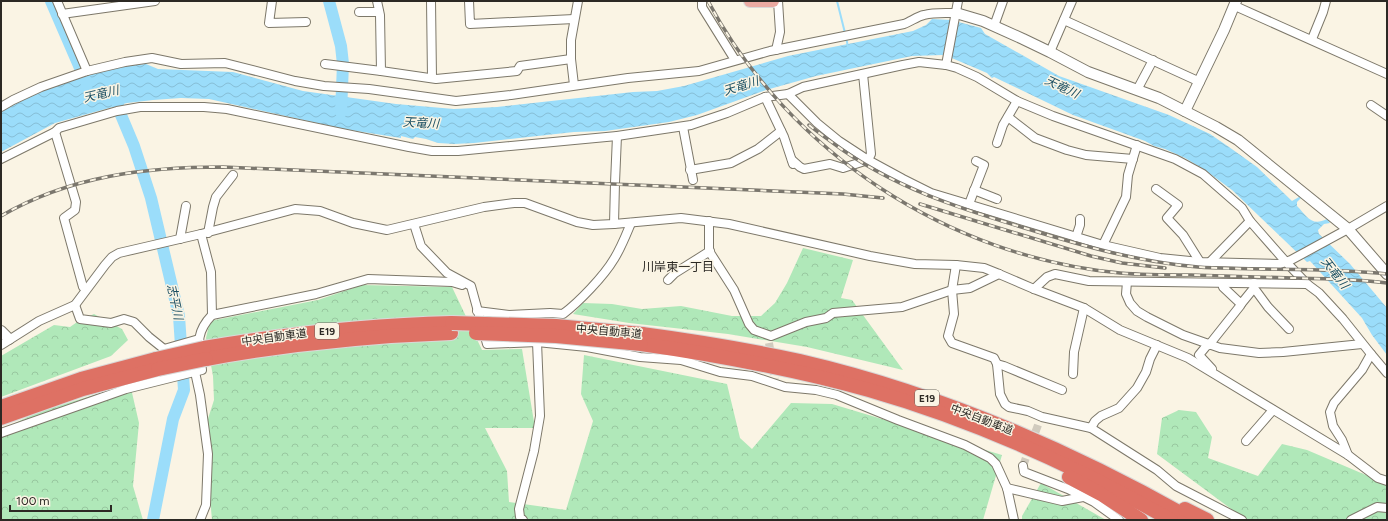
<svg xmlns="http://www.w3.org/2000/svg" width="1388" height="521" font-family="Figtree,'Noto Sans JP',sans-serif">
	<defs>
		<pattern id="forest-crowns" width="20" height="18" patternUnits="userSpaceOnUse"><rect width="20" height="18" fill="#b0e8b9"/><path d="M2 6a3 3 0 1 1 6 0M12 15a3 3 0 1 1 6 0" fill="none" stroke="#98c79f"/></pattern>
		<pattern id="water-waves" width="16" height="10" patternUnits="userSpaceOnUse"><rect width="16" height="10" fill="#9bddfa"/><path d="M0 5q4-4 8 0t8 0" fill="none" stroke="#86bed6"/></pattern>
	</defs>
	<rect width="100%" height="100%" fill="#faf4e4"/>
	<g fill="url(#forest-crowns)">
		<polygon points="803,248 853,260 841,298 852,300 903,370 807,347 728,334 629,323 573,314 583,303 612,304 642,309 681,306 732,316 761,316 775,303 787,283"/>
		<polygon points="362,285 452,287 482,350 522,349 535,428 485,428 507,471 509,502 566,510 593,421 581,394 584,355 727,384 740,438 752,449 791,403 832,404 1002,455 983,520 212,520 204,431 214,400 213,376 206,338 210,321 318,300"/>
		<polygon points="94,314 122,329 128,340 111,356 1,397 1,356 54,325 70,327 80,320"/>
		<polygon points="130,384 139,423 133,486 143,520 1,520 1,430 38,412"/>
		<polygon points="1179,410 1196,412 1212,437 1208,458 1258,476 1282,444 1307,450 1387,484 1387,520 1246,520 1157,454 1162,418"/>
		<polygon points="1041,483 1106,520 1022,520 1022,516"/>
	</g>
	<path fill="url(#water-waves)" d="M932 19 951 20 981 28 985 34 1059 76 1169 115 1210 134 1229 147 1257 167 1292 201 1299 197 1301 198 1297 202V206C1307 216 1311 227 1327 219L1330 223 1324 224 1318 230 1319 234 1350 264 1387 308V355L1372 335 1362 318 1310 261 1307 262 1232 190 1205 170 1185 158 1165 149 1154 146 1145 141 1073 115 994 77 992 78 987 73 947 56 942 55 912 56 816 76 766 90 697 115 669 122 605 131 574 132 474 143 454 144 438 143 426 139 415 137 413 139 401 136V138L344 129 209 99 181 98 153 100 127 103 55 123 1 152V112L30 96 59 83 122 66 146 64 158 69 233 72 303 91 396 104 454 109 497 107 633 92 657 91 684 86 788 56 913 31 926 25Z"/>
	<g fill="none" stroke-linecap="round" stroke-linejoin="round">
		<g stroke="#9bddfa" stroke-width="2">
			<polyline points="837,1 845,33"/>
			<polyline points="846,37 848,47"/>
		</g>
		<g stroke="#9bddfa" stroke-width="12">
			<polyline points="51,1 87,84"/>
			<polyline points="329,1 341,46 343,64 341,112"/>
			<polyline points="116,99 121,115 134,146 151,198 179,316 184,390 173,419 153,520"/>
		</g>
		<g stroke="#d1cbbe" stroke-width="8" stroke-dasharray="8 4" stroke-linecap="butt">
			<polyline points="769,343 775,379"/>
			<polyline points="1023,466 1038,425"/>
		</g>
		<g stroke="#7d786a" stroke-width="10">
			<g id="minor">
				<polyline points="57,1 87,71"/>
				<polyline points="272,1 269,23 306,22"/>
				<polyline points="377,1 380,15 381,71 436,79 517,71 520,66 571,59"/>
				<polyline points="431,1 432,78"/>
				<polyline points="469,1 470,24 574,19"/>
				<polyline points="702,1 702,7 735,60"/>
				<polyline points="1235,6 1387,74"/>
				<polyline points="359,12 379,12"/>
				<polyline points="62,14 155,1"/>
				<polyline points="1064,20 1200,82"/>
				<polyline points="994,26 1003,1"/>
				<polyline points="1312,39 1323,12 1326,1"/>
				<polyline points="776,50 780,32 778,1"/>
				<polyline points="1050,52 1072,1"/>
				<polyline points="325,64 381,71"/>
				<polyline points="946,65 958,1"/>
				<polyline points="574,85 571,59 571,40 578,1"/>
				<polyline points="1137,90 1153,60"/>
				<polyline points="788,94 817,123 839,141 868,160 903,179 931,193 1103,245 1160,258 1200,262 1280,264 1291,260 1348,229 1387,206"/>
				<polyline points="765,97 784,137 793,164"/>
				<polyline points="1371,105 1387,116"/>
				<path d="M1 107 13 100 41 87 87 71 125 62 152 58 181 64 225 63 295 81 324 86 369 89 456 101 511 95 628 78 699 71 770 51 904 24C910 22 918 16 924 15 934 12 946 13 956 13"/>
				<polyline points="1008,117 1035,138 1067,150 1086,155 1133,159"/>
				<polyline points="683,127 693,180"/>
				<polyline points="55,132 76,202 75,210 64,218 83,287 86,289"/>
				<polyline points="997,143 1003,125 1017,101"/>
				<polyline points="1,159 55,132 59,128 117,111 140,107 204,107 227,109 409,147 432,151 458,151 617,136 691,125 727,113 765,97 788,94 803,87 903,65 919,62 946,65 957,68 977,77 1017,101 1053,116 1175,159 1203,174 1242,208 1250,221 1286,262 1307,284 1319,293 1343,319 1371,354 1362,370 1334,403 1330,412 1333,426 1342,440 1348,455"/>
				<polyline points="792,160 800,167 804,169 830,164 843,168 868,160 871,154 863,74"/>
				<polyline points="690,170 731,163 758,149 781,131"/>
				<polyline points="1156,189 1178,205 1167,218 1183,235 1200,262"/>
				<polyline points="974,190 997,199"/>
				<polyline points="969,204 984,165 976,161"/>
				<polyline points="709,221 709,251 734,290 749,324 754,330 771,336 806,322 826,318 833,313 902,307 952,290 970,288 999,274"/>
				<polyline points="414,224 421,246 447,273 471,286 487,344 537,342 587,347 640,357 681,360 720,372 752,376 785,387 816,390 837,395 898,420 965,445 990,458 996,464 1007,488 1014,520"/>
				<polyline points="614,224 615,183 617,136"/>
				<polyline points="208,233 213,207 216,197 233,175"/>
				<polyline points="201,234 211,272 212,315"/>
				<polyline points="1076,237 1080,225 1080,219"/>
				<polyline points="180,239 186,206"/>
				<polyline points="1103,245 1126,197 1128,175 1137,145"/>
				<polyline points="1210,262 1250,221"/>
				<polyline points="956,265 952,290 954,314 948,336 952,343 994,358 997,364 1004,366 1062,390"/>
				<polyline points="668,280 675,273 710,251"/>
				<polyline points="1127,282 1126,294 1130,303 1137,311 1147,317 1183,335 1220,348 1259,353 1283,352 1362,344"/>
				<polyline points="1222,283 1223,287 1241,304 1254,288 1254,283"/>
				<polyline points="1254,288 1268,307 1289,329"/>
				<polyline points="1034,289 1047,277 1055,274 1089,281 1307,284"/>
				<polyline points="75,305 80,319 111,323 124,319 134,322 149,337 164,349 166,360"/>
				<path d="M477 311 509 315 550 313 563 314C579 302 604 276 614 259 621 248 626 235 631 223"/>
				<polyline points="1208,344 1199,355 1212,369"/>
				<polyline points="1,345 39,321 75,305 105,265 112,257 119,253 201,234 295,209 320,211 353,223 387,230 484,207 514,203 525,203 577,222 593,225 614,224 681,218 729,224 870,256 915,264 956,265 984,268 999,274 1034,289 1084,308 1120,330 1188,358 1348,455 1378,478 1387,481"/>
				<polyline points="1209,345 1240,306 1241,304"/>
				<polyline points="164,349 199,339"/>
				<polyline points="1371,354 1387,373"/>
				<polyline points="997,364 1000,394 1005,404 1009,407 1028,411 1042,417 1091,428 1157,470 1176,486 1242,520"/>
				<polyline points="195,372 200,395 208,454 206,505 200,520"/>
				<polyline points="1073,374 1074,352 1084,308"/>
				<polyline points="1091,428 1095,421 1101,416 1119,408 1137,388 1146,372 1150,359 1157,345"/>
				<path d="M1 433 126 389 202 370C199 346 194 334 212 315L316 294 368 279 452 282 462 285"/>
				<polyline points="1246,441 1273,410"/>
				<polyline points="1023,466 1024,472 1068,489 1094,502 1119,520"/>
				<polyline points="1007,488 1062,501 1083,497"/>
				<polyline points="523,520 520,517 519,509 534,451 540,416 537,342"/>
				<polyline points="1351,520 1377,507 1387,508"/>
			</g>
		</g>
		<g stroke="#7d786a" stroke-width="12">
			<g id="tertiary">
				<polyline points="956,13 983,21 1023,39 1050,52 1088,72 1159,98 1216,127 1238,140 1348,229 1387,274"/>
				<polyline points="1185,111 1224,30 1236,1"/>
				<polyline points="1,331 9,339"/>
			</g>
		</g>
		<g stroke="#d9d8d8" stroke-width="14">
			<polyline id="primary" points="750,1 773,1"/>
		</g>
		<g stroke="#d9d8d8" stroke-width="16">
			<g id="motorway">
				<path d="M642 334C695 341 748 350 800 361 938 393 1070 450 1193 520"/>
				<path d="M641 344C718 355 794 369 869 390 974 420 1077 467 1171 520"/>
				<path d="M204 348C286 334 368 325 452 323"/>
				<path d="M206 359C288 344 369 336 451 333"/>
				<polyline points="1,407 81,379 156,359"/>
				<polyline points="1,418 83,389 158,369"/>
				<polyline points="1069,477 1101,494 1141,520"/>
				<polyline points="1185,509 1207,520"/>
			</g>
		</g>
		<use href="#minor" stroke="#fff" stroke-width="8"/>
		<use href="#tertiary" stroke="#fff" stroke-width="10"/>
		<use href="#primary" stroke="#ebaaa2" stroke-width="12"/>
		<use href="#motorway" stroke="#de7164" stroke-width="14"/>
		<g stroke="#7b776e" stroke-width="3.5">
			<g id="rail">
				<path d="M708 1C789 153 949 257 1120 273 1143 275 1167 275 1191 275 1225 276 1259 277 1293 278 1324 279 1356 279 1387 283"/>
				<path d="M809 125C816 131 825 137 833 143 892 187 958 208 1028 229 1083 246 1139 262 1198 267 1261 271 1324 267 1387 274"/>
				<polyline points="920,204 1091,256 1122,263 1165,268"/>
				<path d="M1 216C70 176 145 167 223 167L843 194 883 198"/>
			</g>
		</g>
		<use href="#rail" stroke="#faf4e4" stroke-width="2" stroke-dasharray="6" stroke-linecap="butt"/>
		<g stroke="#d9d8d8" stroke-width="16" stroke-linecap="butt">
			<g id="motorway-bridge">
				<polyline points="452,323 556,326 642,334"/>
				<polyline points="476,333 556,336 641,344"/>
				<polyline points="156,359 204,348"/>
				<polyline points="158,369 206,359"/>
			</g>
		</g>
		<use href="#motorway-bridge" stroke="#de7164" stroke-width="14"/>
	</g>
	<g text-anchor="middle" stroke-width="3" stroke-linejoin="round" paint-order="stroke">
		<g fill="#faf4e4" stroke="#6a665e" stroke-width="1">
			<rect x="315" y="323" width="24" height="16" rx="3"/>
			<rect x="915" y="390" width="24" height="16" rx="3"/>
		</g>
		<g font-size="10" font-weight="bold" fill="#2c2924">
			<text x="327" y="335">E19</text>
			<text x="927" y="402">E19</text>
		</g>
		<g font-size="11" fill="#2c2924" stroke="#faf4e4">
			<text transform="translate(609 331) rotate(5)" y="4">中央自動車道</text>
			<text transform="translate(274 337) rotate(-8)" y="4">中央自動車道</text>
			<text transform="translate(982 419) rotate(21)" y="4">中央自動車道</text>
		</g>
		<g font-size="12" font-style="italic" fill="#194e62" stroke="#faf4e4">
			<text transform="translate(741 86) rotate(-18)" y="4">天竜川</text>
			<text transform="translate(1062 87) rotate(25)" y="4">天竜川</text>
			<text transform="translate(101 94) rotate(-13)" y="4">天竜川</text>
			<text transform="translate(421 123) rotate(3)" y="4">天竜川</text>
			<text transform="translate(1335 273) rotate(52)" y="4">天竜川</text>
			<text transform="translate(175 302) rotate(78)" y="4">志平川</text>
		</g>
		<g font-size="12" fill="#2c2924" stroke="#faf4e4">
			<text x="678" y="271">川岸東一丁目</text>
		</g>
	</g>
	<rect width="1388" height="521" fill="none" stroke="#2c2924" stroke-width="4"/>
	<path d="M10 505v6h101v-6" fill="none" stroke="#2c2924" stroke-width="2"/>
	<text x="16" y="505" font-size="12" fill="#2c2924" stroke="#faf4e4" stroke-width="3" paint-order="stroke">100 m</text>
</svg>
